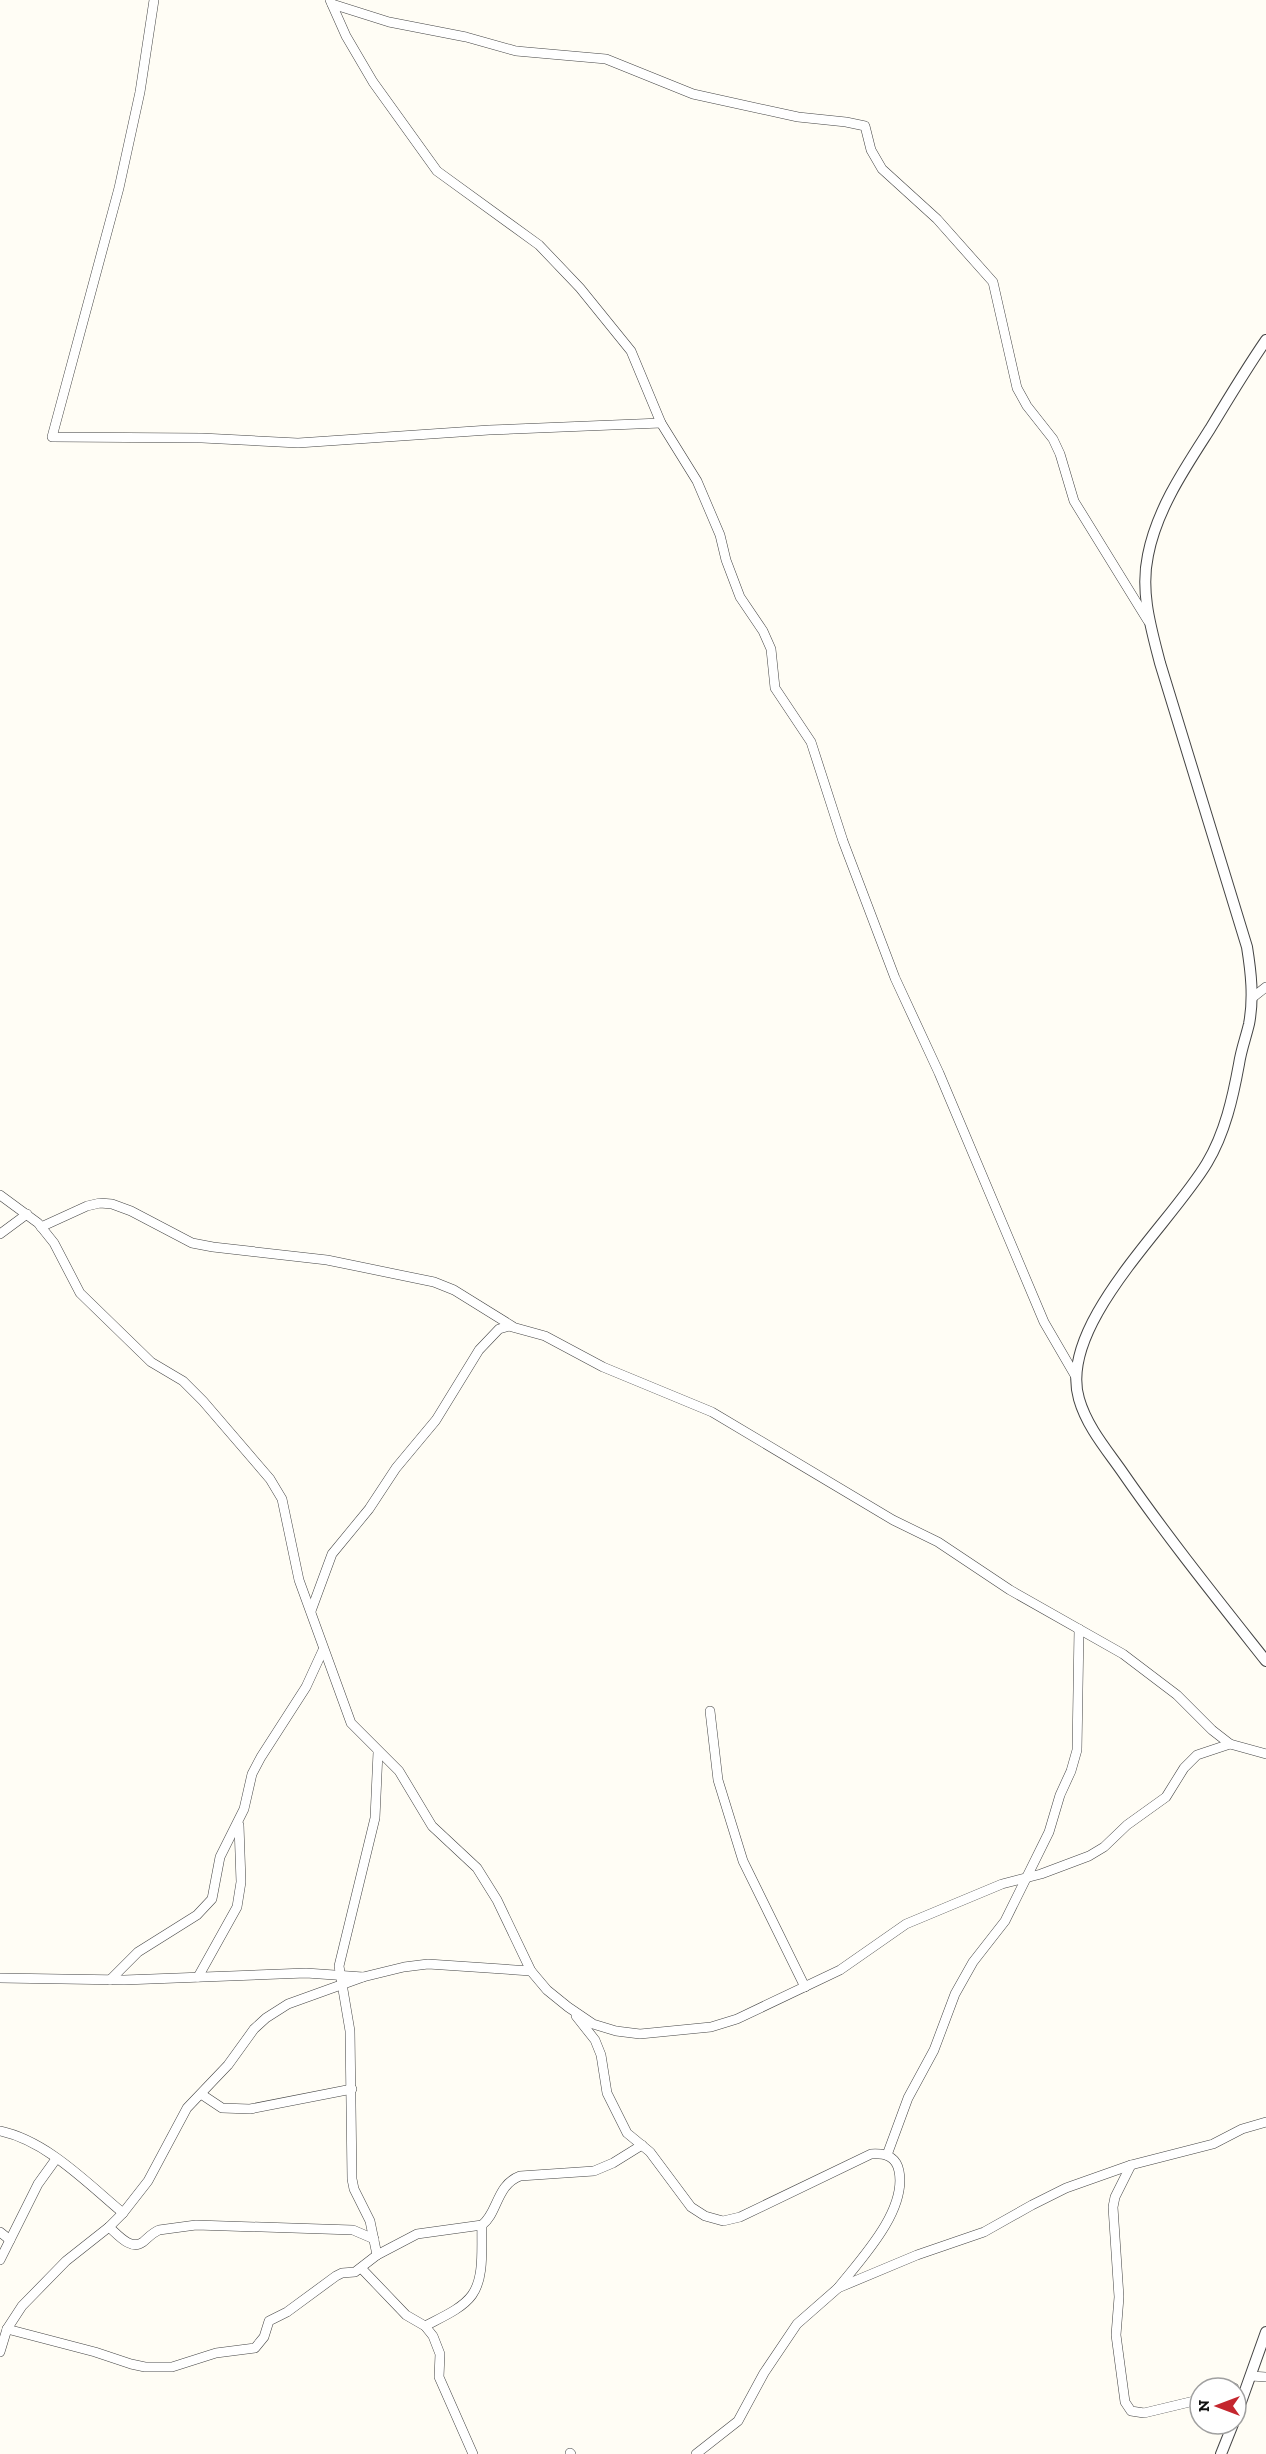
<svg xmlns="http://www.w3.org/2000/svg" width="1266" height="2454" font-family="'Zilla Slab',serif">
	<rect width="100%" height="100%" fill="#fffdf5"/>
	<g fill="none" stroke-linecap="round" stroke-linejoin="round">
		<g stroke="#444" stroke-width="10">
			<g id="minor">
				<polyline points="154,0 140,92 119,188 52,437 202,438 298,443 489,430 661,423"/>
				<polyline points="330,0 346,36 373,82 437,171 539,245 580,288 631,351 661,423 697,481 720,535 726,560 740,597 763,631 771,649 775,688 811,742 843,841 895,978 939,1073 1044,1322 1076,1377"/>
				<polyline points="332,4 389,22 466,37 516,51 606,59 693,94 798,117 846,122 865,126 871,150 882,169 937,219 993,282 1017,388 1027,406 1053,439 1060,454 1074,501 1148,621"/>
				<polyline points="1252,998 1266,987"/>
				<polyline points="0,1195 38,1223 54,1243 80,1293 151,1362 183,1381 203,1401 270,1479 282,1499 299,1580 351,1723 399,1771 432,1826 477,1868 497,1900 531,1971 547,1990 568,2007 593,2024 616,2031 640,2034 711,2027 737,2019 840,1970 906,1924 1002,1884 1041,1874 1089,1856 1104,1847 1127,1825 1166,1797 1184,1768 1197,1755 1230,1744"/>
				<polyline points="41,1227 87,1206 100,1203 112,1204 131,1211 192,1243 213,1247 327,1260 434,1282 454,1290 512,1326"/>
				<polyline points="0,1234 27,1214"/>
				<polyline points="311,1611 332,1554 369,1509 396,1468 436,1420 479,1350 499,1329 509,1326 545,1336 603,1367 712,1412 893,1520 938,1542 1010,1590 1123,1654 1177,1695 1212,1730 1230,1744 1266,1754"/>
				<polyline points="710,1711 718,1780 743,1861 805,1987"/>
				<polyline points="198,1977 237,1907 241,1882 239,1825"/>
				<polyline points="0,1978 124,1980 306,1973 363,1977 404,1967 428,1964 531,1971"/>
				<polyline points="110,1980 138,1952 197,1915 212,1899 220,1857 244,1809 252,1774 261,1757 306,1687 323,1650"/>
				<path d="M576 2016 595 2040 601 2055 607 2093 627 2133 650 2152 691 2207 705 2216 723 2221 740 2217 871 2154C885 2153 896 2156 899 2171 907 2211 861 2259 838 2288"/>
				<polyline points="201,2094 222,2108 250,2109 352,2089"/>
				<path d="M0 2131C47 2141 87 2183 123 2213"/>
				<polyline points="887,2155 908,2098 934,2050 955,1994 973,1962 1005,1921 1049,1832 1060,1795 1071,1771 1077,1750 1079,1629"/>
				<polyline points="1131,2165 1115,2197 1113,2207 1119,2297 1116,2335 1125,2402 1131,2411 1144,2413 1194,2401 1200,2397"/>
				<path d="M109 2227C118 2235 131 2251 143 2242 149 2237 152 2233 159 2230L196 2225 353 2230 374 2239"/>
				<polyline points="0,2232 10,2240"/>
				<polyline points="377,2255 370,2221 354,2189 352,2179 350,2031 339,1966 375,1818 378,1752"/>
				<polyline points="0,2260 38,2184 56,2159"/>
				<polyline points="361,2268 406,2315 425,2326 433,2336 440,2354 439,2377 473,2454"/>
				<path d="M425 2326C440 2318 462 2309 472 2295 485 2277 481 2246 482 2225"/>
				<path d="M7 2329 95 2352 131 2364 145 2367H172L216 2353 255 2348 264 2337 269 2321 287 2312 336 2276 342 2273 355 2272 377 2255 417 2234 482 2225C498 2213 496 2185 520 2176L594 2171 613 2163 642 2145"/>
				<polyline points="0,2352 7,2329 22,2306 66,2261 109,2227 123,2213 148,2181 187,2108 228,2065 254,2029 266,2018 288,2004 363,1977"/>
				<polyline points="1251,2376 1266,2377"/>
				<polyline points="1215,2388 1226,2385 1234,2388"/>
				<polyline points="570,2453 571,2454"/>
				<polyline points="696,2454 738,2421 764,2373 797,2324 838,2288 917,2255 984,2232 1032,2205 1066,2188 1131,2165 1213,2144 1242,2129 1266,2122"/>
			</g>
		</g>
		<g stroke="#444" stroke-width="12">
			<g id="tertiary">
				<path d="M1266 340C1246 369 1228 399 1210 429 1185 468 1157 509 1148 555 1140 592 1151 628 1160 663L1247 947C1251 972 1254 998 1249 1024 1246 1037 1241 1050 1239 1064 1233 1097 1225 1133 1207 1163 1171 1224 1057 1325 1079 1399 1087 1427 1107 1450 1123 1473 1168 1538 1217 1599 1266 1661"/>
				<polyline points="1236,2416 1266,2332"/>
				<polyline points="1221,2454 1233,2424"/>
			</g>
		</g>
		<use href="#minor" stroke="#fff" stroke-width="9"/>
		<use href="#tertiary" stroke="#fff" stroke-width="10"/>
	</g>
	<g transform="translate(1218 2406) rotate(270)"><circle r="28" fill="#ffffff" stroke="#a0a0a0" stroke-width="1.5"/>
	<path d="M0-4.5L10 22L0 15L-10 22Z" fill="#c4262e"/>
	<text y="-9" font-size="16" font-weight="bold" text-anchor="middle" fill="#111111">N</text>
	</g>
</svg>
